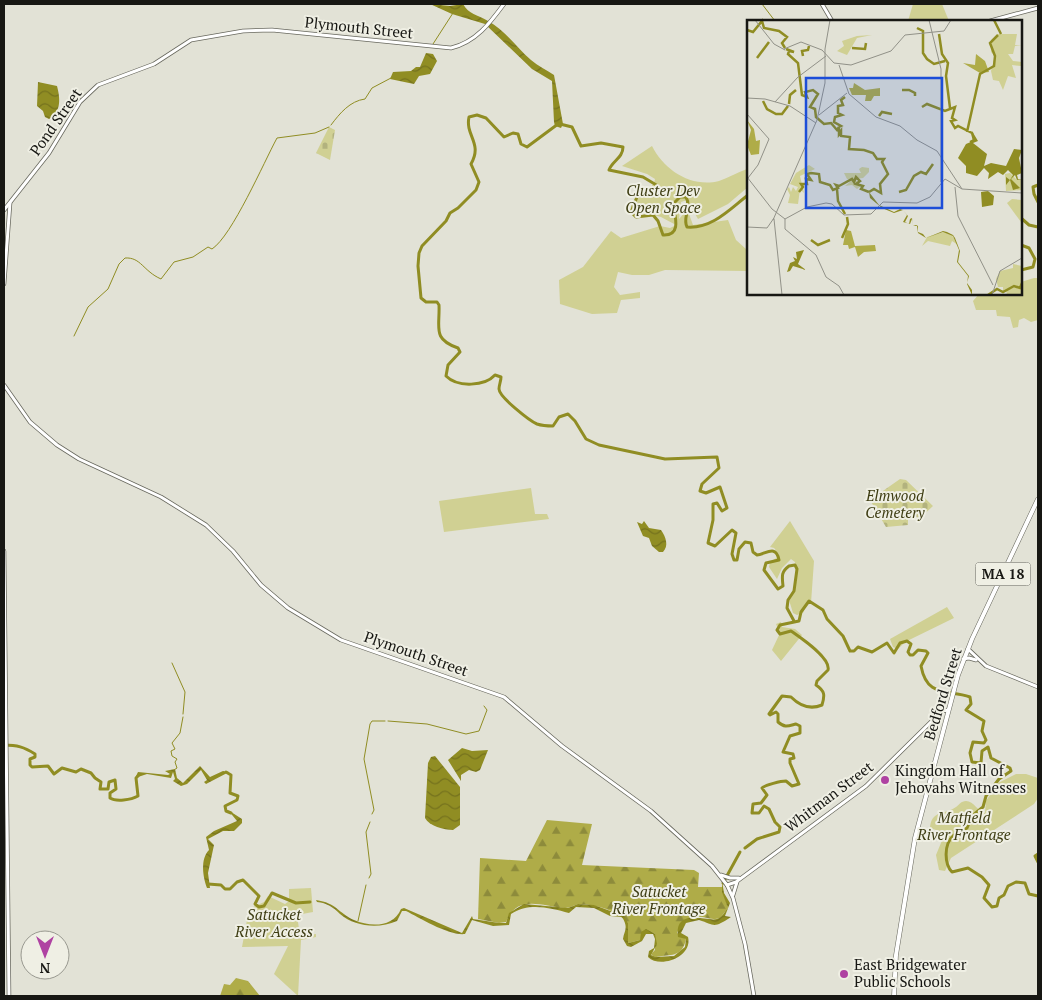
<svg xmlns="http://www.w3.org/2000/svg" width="1042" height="1000" font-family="'PT Serif',serif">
	<defs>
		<pattern id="forest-firs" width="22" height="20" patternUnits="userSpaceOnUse" patternTransform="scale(1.25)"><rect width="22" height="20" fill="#afac48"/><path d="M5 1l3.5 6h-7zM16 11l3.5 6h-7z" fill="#8d8b3b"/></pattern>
		<pattern id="cemetery-stones" width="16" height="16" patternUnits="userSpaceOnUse" patternTransform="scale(1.25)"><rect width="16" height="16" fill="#d0d093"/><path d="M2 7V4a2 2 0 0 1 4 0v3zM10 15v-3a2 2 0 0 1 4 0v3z" fill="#b2b27e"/></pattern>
		<pattern id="water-waves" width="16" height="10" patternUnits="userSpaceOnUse" patternTransform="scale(1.25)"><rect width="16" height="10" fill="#908d23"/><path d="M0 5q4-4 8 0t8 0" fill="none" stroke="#75721d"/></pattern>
	</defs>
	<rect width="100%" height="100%" fill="#e2e2d6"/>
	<g fill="url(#forest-firs)">
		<path d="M547 820 592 824 582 865 694 870 699 873 698 887H722L728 908 720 918C710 921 705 916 696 917 691 918 685 921 681 923L677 933 686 939C683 954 675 955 662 956 657 956 656 959 651 954L655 950V934L645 930 640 940 628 943V923C616 910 598 905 580 904 575 904 571 908 565 908 541 906 517 894 506 922L499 923 478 919 480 858 526 861Z"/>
		<polygon points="236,978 248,981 260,996 220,996 224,984 230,985"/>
	</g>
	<g fill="url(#cemetery-stones)">
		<polygon points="329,127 335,130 330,160 316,153"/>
		<polygon points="900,479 906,480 933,506 919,519 911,512 908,516 908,525 886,527 870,500"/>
	</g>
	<g fill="#d0d093">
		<polygon points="913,4 942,4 949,21 908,21"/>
		<path d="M652 146C664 170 691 188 719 181 728 178 738 172 747 169L748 187 728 204 698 219 687 200 681 202 679 219 686 211 689 214 693 225 728 220 736 240 746 249 748 271 665 270 649 275H632L618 272 614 287 620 295 640 292V298L621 300 617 313 592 314 560 304 559 280 583 267 611 231 621 238 660 226 670 228 676 225 661 217 636 210 631 207C633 192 653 193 655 179L647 174 622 166Z"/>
		<polygon points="1034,278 1038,278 1038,320 1031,322 1024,318 1019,320 1018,327 1013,328 1010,317 997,316 996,310 976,310 973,301 979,294 1021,294 1021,282"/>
		<polygon points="531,488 535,514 547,514 549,519 444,532 439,501"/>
		<polygon points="790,521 814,561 811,603 807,603 803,613 797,615 793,613 789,600 797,580 795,562 791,559 782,568 777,579 769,567 770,562 778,557 779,554 774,548 770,547"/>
		<polygon points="947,607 954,618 905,642 898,649 893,647 890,639"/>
		<polygon points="781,622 782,627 795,629 802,635 781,661 772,650 780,633 776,624"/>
		<path d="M1016 774H1026L1038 778V798L1034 804 951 858 945 871 939 870 936 855 943 838 939 831 930 828C931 810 945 815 956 807 959 805 961 801 966 801 974 801 978 812 985 813L986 801 998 783Z"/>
		<polygon points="311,888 313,912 297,915 300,936 316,934 316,937 301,940 298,996 274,974 288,946 242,947 249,909 264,902 268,896 285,904 289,901 289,889"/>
	</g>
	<g fill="url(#water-waves)">
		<path d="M430 4 450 6 463 4C469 15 477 14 488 21 505 30 516 47 531 60 538 66 547 70 554 75L563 124 561 128 555 126 554 122 552 81 532 69 485 24 452 14Z"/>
		<polygon points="426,53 433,54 437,61 430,74 419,76 414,84 390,79 393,72 411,71 416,67 420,67"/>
		<path d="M38 82 57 86C60 98 62 111 49 119L45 117 43 111 37 106Z"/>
		<path d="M644 521 649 528 661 530C666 537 669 546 663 552H659L652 546 649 538 643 536 637 522 642 524Z"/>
		<polygon points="462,748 472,751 488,750 480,770 476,772 469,770 461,775 461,781 448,760"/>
		<path d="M435 756 460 787V825L453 830C444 830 429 826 425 818L428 763 431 757Z"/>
		<polygon points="200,766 210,777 223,771 229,772 206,784 204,782 207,780 201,770 187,784 181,786 173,781 175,779 173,772 171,778 147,774 135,778 138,772 168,775 170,774 165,771 175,769 177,778 183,783"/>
		<path d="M228 810 242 819V823L234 831H223L208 839 214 845 208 873 210 888H207C203 877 200 859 209 850L206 837 214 831 237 821Z"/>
		<path d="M722 881 724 893 730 903 725 916 731 917C713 929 715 925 699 920L686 923 681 933 688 937C693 957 660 969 648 957L649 951 654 948 655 939 653 934H646L642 941 631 947 627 946 623 939C624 931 629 928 622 917L610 916 594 908 576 907 569 913C550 908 529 902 511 914L509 925 493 926 472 920 465 934C449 936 420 918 406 911H402L397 921C379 929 355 927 340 914 333 907 327 903 317 902L316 900C337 903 338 913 354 920 370 927 393 928 401 909L404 908 462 933 472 916 473 919 499 923H506L509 913 524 904 568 908 578 904 594 905 624 916 628 923V943L640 940 641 932 646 929 655 934 657 944 651 955 656 957 674 956 685 947 686 939 678 937C674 907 707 922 717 919 722 918 725 911 728 908L722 892Z"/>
	</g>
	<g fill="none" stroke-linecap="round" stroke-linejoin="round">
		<g stroke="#908d23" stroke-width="1">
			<polyline points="762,4 775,21"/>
			<polyline points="433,44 453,13"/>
			<path d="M331 125C340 113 350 101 365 99L372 88 391 78"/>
			<path d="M74 336 88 307 108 289 119 264 125 258C141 257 143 271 161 279L174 262 193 257 208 247 212 249C232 236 264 162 277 138L315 133 329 127"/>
			<polyline points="172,663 185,692 183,714"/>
			<polyline points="388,721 427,724 466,734 479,731 487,710 484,706"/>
			<polyline points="174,770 177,768 175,762 177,759 172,756 171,751 175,749 172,743 180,733 183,717"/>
			<polyline points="372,814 374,810 364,759 370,724 372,721 385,721"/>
			<polyline points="369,878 371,874 366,832 370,822"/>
			<polyline points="358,921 366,885"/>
		</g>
		<g stroke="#908d23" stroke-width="3">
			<path d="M558 124 527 147 521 144 518 134 513 133 504 137 486 118 477 115 469 117C465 136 483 143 471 164L479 182 476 190 458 208 450 213 446 221 422 246 419 253 418 266 421 298 426 302H437L439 305C440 328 432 339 458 348L460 352 448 365 446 376C458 388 485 386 495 375L501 377C501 381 499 385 499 389 499 397 530 421 537 424 543 426 548 426 553 426L559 417 568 414 575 421 586 439 599 445 665 459 717 457 719 468 702 484 700 491 706 493 720 487 727 508 722 511 717 503 713 504V520L708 543 715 546 732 530 736 533 732 554 734 560H737L739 549 745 542 751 543 753 552 757 555C766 554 776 544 779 560L766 563 764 570 778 589 783 586C782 576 781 572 789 566L795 565 797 569 794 591 788 600 787 608 794 621"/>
			<path d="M560 124 572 127 581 146 601 143 623 147C623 158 612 161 609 170L643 177 658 186 657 194 643 193 637 197 631 212 636 217 653 215 658 221 663 235C682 236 675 216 673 204L680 197H686C692 208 682 218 687 227 712 229 730 209 748 195"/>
			<polyline points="1038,185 1033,187 1034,194 1038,202"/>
			<polyline points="1021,218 1029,225 1038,227"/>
			<polyline points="1021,245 1029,248 1035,259 1033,267 1021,270"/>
			<path d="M4 745C17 745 24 747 35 754V757L30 759V765L32 767 48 766 54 774 62 768 76 772 81 769 91 773 95 778 101 782 100 789H108L109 782 115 780 116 789 110 793V798C116 802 131 800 138 796L136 778 138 776"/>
			<polyline points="226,772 231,775 230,793 238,796 237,800 225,806 226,811 231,813"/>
			<path d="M745 848 757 839 779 832 780 827 775 822 769 809 764 806 759 813H752L753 804 761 803 767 795 762 788C765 785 781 781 786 781L792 786 799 784 790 763V759L794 758 793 754 783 752 790 736 800 733V726L796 724C788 726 785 728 778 722V714L776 712 770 715 769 714 782 696 791 697C800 706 810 710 822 705 825 695 825 691 816 685L817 681 828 670C831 658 801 638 791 631L780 634 777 630 780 625 799 621 801 612 809 601 823 610 827 619 843 636 850 651H854L858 647 872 652 887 643 894 653 900 643 907 641 911 644 908 652 910 655H913L918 650 926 651 928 653 921 666C927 698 947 689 970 697L971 704 966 710 984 721 982 731 986 740 984 743 973 742 970 753 972 762 981 763 982 751 988 747 991 758 1010 768 1011 771 999 779 986 796 983 807 972 816 967 828C962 831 957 832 953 836 944 844 944 864 952 872L968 868 982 877 989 885 984 898 992 907 997 906 999 898 1004 895 1008 886 1016 882 1025 883 1029 894 1038 896"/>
			<polyline points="1038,854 1035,856 1038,862"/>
			<polyline points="723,883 740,852"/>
			<polyline points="208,884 221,885 225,889 230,889 237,882 243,880 259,896 255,904 259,907 264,906 272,893 296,903 310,902"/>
		</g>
		<g stroke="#68685e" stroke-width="4.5">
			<g id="secondary">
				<polyline points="822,4 832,21"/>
				<polyline points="990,21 1038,8"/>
				<path d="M4 210 49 153 80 102 98 85 154 64 191 40 243 31 272 30 451 48C476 42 490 23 504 4"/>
				<polyline points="4,284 10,203"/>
				<polyline points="4,385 30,422 57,445 79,459 161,497 206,525 233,551 261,585 288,608 341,640 504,697 562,746 651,811 712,866 727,885 733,898 745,944 754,996"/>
				<polyline points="4,551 9,996"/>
				<polyline points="968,649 986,666 1038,687"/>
				<polyline points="963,659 969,658 976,660"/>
				<polyline points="721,875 730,878 739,878"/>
				<polyline points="727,885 736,882 866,786 942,711 948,710"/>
				<polyline points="733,895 737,882"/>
			</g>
		</g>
		<g stroke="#68685e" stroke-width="5">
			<polyline id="primary" points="894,996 896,955 915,838 958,675 972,639 1038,499"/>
		</g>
		<use href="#secondary" stroke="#fff" stroke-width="3"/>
		<use href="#primary" stroke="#fff" stroke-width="4"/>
	</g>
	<g fill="#af42a2" stroke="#efefe4" stroke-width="2">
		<circle cx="885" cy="780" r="5"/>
		<circle cx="844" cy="974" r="5"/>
	</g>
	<g text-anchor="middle" stroke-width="4" stroke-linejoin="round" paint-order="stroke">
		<rect fill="#efefe4" stroke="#585852" stroke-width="1" x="975.5" y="562.5" width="55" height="23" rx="4"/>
		<g font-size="14" font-weight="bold" fill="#171713">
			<text x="1003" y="579">MA 18</text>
		</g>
		<g font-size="15" fill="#171713" stroke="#efefe4">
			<text transform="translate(359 28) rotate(6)" y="5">Plymouth Street</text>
			<text transform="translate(56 122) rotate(-55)" y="5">Pond Street</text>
			<text transform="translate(416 654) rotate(19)" y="5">Plymouth Street</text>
			<text transform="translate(943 694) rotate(-73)" y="5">Bedford Street</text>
			<text transform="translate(829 797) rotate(-37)" y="5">Whitman Street</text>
		</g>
		<g font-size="15" font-style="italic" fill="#3e3d13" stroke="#efefe4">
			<text x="663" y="196">Cluster Dev<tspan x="663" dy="17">Open Space</tspan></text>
			<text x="895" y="501">Elmwood<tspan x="895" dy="17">Cemetery</tspan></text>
			<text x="964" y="823">Matfield<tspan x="964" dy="17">River Frontage</tspan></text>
			<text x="659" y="897">Satucket<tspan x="659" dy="17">River Frontage</tspan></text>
			<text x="274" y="920">Satucket<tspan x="274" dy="17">River Access</tspan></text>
		</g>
		<g font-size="15" fill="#171713" stroke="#efefe4" text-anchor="start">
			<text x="895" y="776">Kingdom Hall of<tspan x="895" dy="17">Jehovahs Witnesses</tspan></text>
			<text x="854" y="970">East Bridgewater<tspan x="854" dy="17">Public Schools</tspan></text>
		</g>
	</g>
	<g transform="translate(747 20)">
		<rect width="275" height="275" fill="#e2e2d6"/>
		<path d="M229 34 238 41 242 52 233 53 216 43 228 45ZM107 63 118 70 133 68V76H127L124 81H118L119 75H105L102 68H106ZM0 100 7 109 9 121 13 120 12 134 4 135 0 125 4 110ZM99 210 104 211 108 226 128 225 129 231 117 232 111 237 108 227 102 229 101 225H96Z" fill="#afac48"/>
		<path d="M263 153 270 160 275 159V170L259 171 258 154ZM265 179 275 180 274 202 260 183Z" fill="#d0d093"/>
		<path d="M251 14H270L268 25 275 26H268L266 34H261L266 41 275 42 274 46 265 45 269 58 261 56 256 70 252 61 246 60 244 51 248 36 244 32V20ZM125 15 110 18 100 35 90 31 97 26 95 21 110 16ZM62 145 68 149 53 156 57 173 53 169 51 184 41 183 43 175 40 169 42 167 44 172 46 167 49 171 51 167 43 164 49 153ZM115 147 122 148V152L116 158 108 159 114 166 110 169 105 165 98 166 105 160 100 159 97 153H114L112 149ZM197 212 205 215 211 225 205 221 203 226 181 221 175 226 180 217ZM266 244 275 246V275H260L259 270 256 272V267H251L249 259 253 251 266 248Z" fill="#d0d093"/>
		<path d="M225 111 231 121 226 123 240 134 237 146 244 143 259 146 267 129 275 130 272 138 275 153 270 155 271 159H275L270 160 268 155 264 159 273 168 266 170 263 160 259 165V157L263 160 266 155 261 150 256 155 251 152 241 159 242 153 237 148 230 156 219 153V146L211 138 219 124 226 121ZM241 171 247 176 246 185 235 187 234 172ZM122 172 132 185 147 192 153 189 156 190 161 196 158 202 162 204 163 199 165 198 166 206 169 205 171 206V212L176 214 179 218 196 211 200 212 206 215 208 218 213 231 211 242 222 256 220 263 225 270V275L220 264 221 256 210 242 212 230 206 216 196 212 179 218 171 213 170 206H166L165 199 163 204 156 202 160 195 156 190 147 193 135 188 123 178ZM57 230 51 244 59 250 46 246 43 251 40 252 43 243 48 241 46 237 50 239 49 232Z" fill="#908d23"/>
		<path fill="none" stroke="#908d23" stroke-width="2.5" d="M247 0 254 14M170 8 176 11V33L180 39 187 44 198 41M0 10 6 12 15 1 17 8 32 11 40 17 35 23 38 28M192 14 195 34 201 43 199 56 203 88M105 28 118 29 119 23M39 29 47 32 42 31 41 34 51 43 55 75 60 77 58 72 66 70 71 74 63 87 68 89 69 97 77 104 84 103 90 110 92 107M56 36 55 31 61 30 62 26M10 38 22 22M155 70H162L168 73V76M16 81 20 89 29 94H35L41 86M42 84 43 75 49 70M175 87 180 84 198 91 208 87 205 98 208 100 204 101 208 108 211 106 225 113 227 120 223 122M132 96 135 92 145 94M92 107 94 106 87 102 88 97 95 95 91 93V86L96 85 94 80 98 77M92 108V114L94 111V116L103 117 102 129 117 130 126 133 130 139H137L135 142 141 154 133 164 134 173 127 169 122 172M220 112 233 54 247 46 248 36 243 23 251 15M90 169 91 181 98 194M52 172 56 167 54 164H60L59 159 64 160 60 154 64 153 72 154 73 162 83 165 86 170 91 168 89 165 92 166 105 159 107 162 109 157 113 161 109 164 116 166 114 169 122 172M152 172 159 170 167 156 174 152 179 154 186 144M95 218 101 204 100 197M64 220 71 225 83 220M241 275 250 269 256 272 267 266 273 268 275 263"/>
		<path fill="none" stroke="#919188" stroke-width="1" d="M8 0 27 24 38 30M182 0 194 49V162M37 29 54 22 75 30 87 43 104 45 144 31 158 15 197 11 204 0M92 45 102 74 129 97 153 106 170 120 190 131 215 169 275 173M0 78 18 79 43 86 69 103M28 82 51 57 79 36M0 94 22 119 11 145 1 158M72 95 100 73M0 157 25 189 38 199M208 167 211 196 246 265M27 199 35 275M38 199 60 187 79 183 85 184 97 195 124 194 136 182 170 183 183 177 198 159 215 169M38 199V209L69 235 79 257 92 266 97 275M26 200 70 100 78 63V29L83 0M0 207 20 208 27 198M245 275 253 251 275 238"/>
		<path fill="#1d4ed8" fill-opacity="0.15" stroke="#1d4ed8" stroke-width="2.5" d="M59 58H195V188H59Z"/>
		<rect width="275" height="275" fill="none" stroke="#171713" stroke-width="2.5"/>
	</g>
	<rect width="1042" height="1000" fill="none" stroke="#171713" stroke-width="10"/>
	<g transform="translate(45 955) rotate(180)"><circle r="24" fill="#efefe4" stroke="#999990"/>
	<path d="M0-4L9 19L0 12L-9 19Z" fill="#af42a2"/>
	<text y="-8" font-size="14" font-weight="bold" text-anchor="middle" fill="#171713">N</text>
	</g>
</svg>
